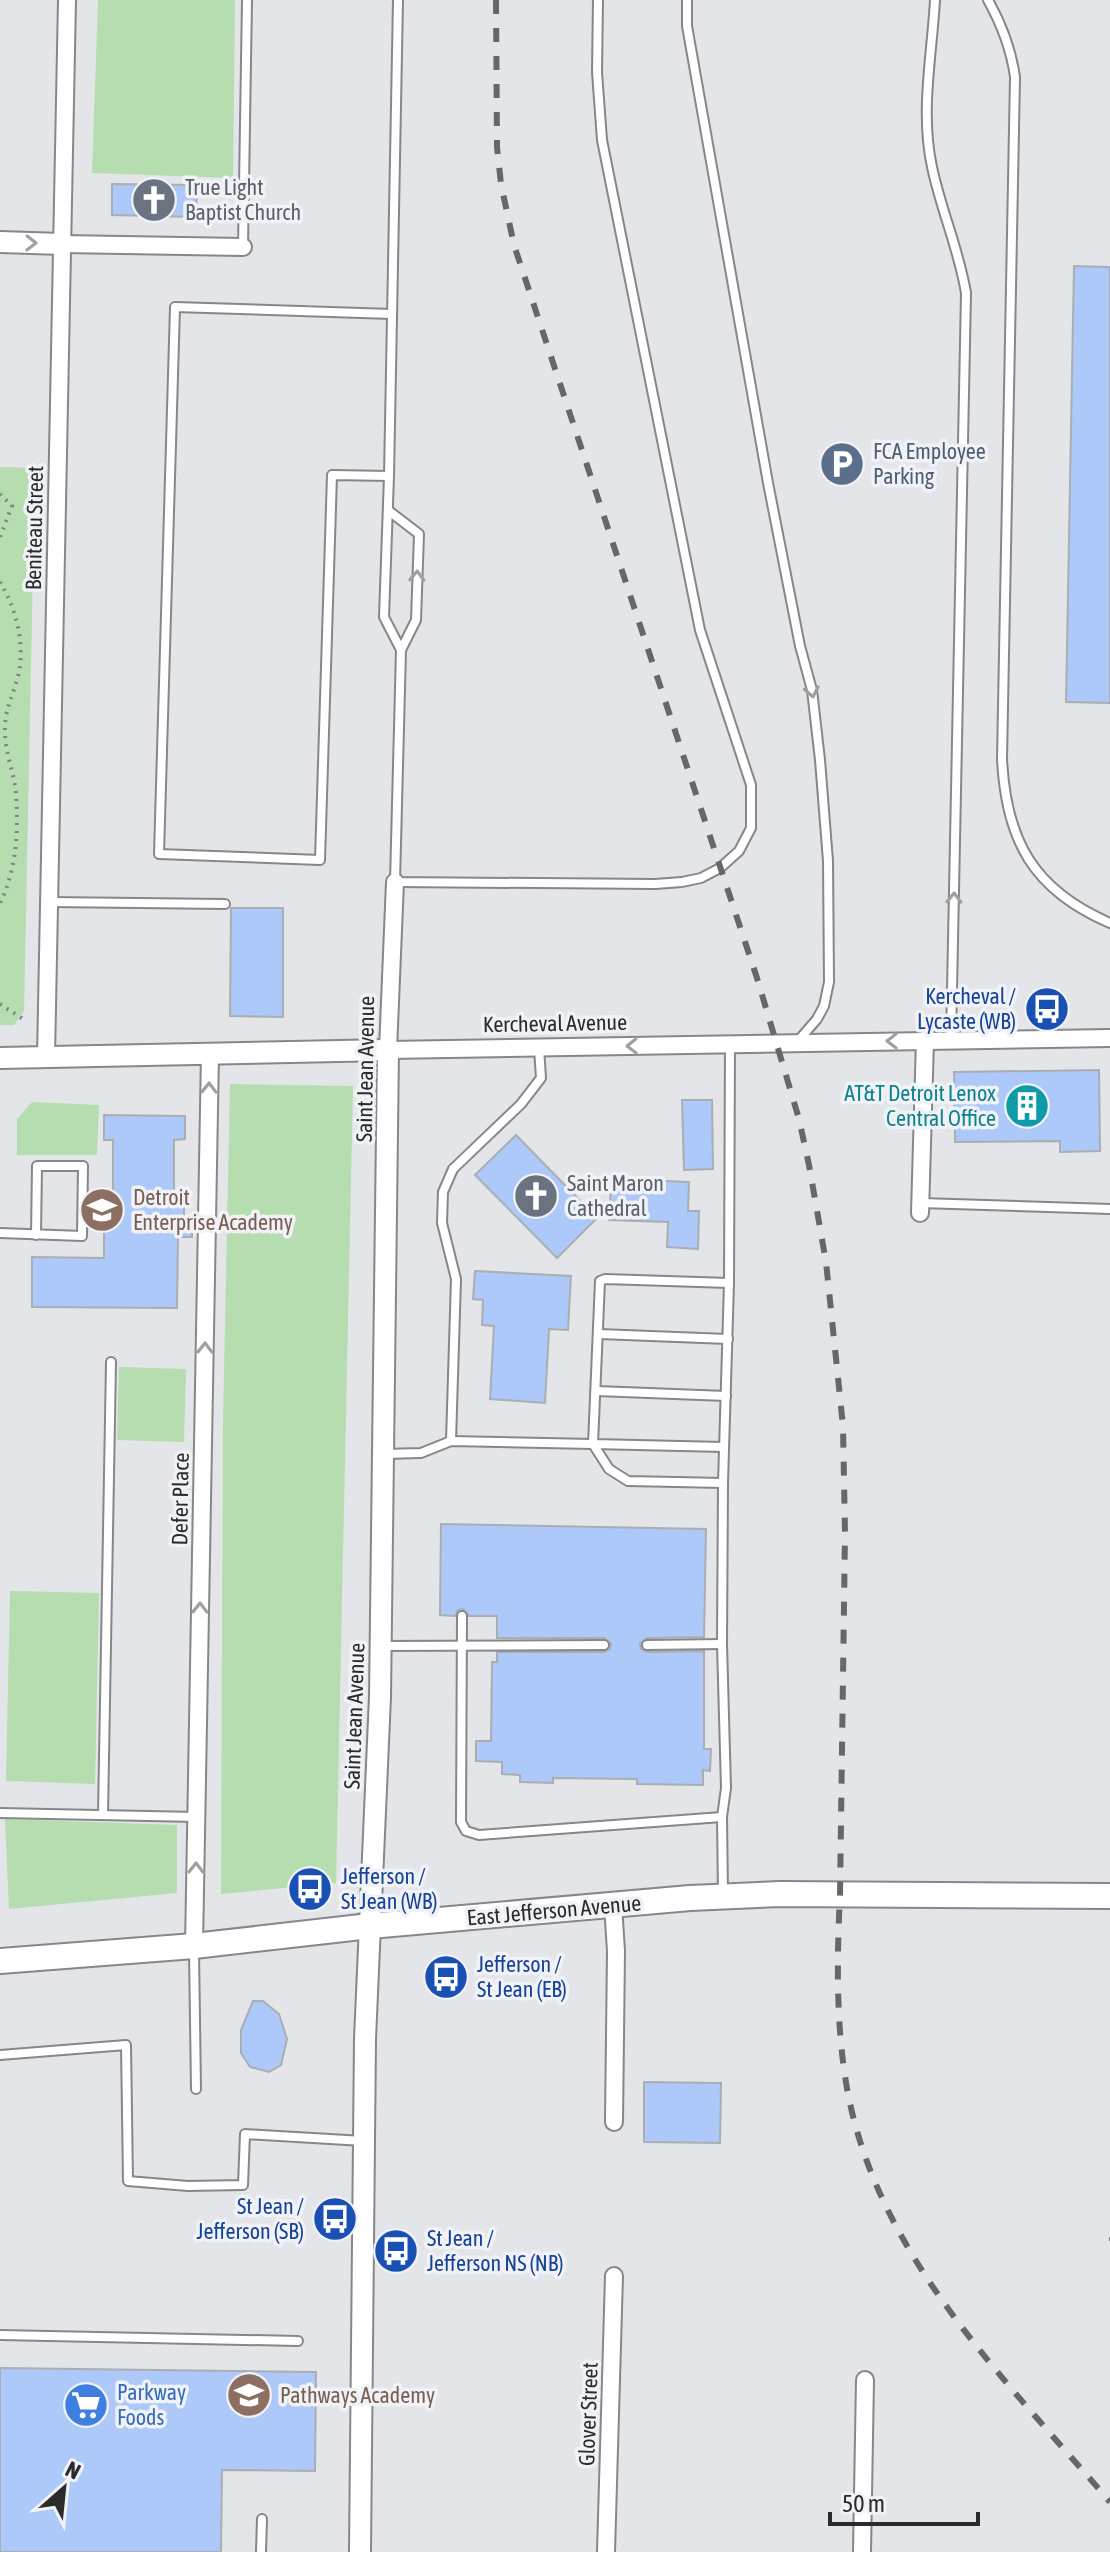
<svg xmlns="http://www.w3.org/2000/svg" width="1110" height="2552" font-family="'Asap Condensed',sans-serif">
	<rect width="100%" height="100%" fill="#e3e5e9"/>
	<g fill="#b6ddaf">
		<polygon points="98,0 235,0 233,178 92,173"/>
		<polygon points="0,467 35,468 24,1011 14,1025 0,1025"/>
		<polygon points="230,1084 353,1086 336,1883 221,1894 223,1422"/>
		<polygon points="32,1102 99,1105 97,1155 17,1155 17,1119"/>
		<polygon points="119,1367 186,1369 184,1442 117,1440"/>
		<polygon points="10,1591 99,1593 95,1784 6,1781"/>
		<polygon points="5,1819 177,1825 177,1893 9,1909"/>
	</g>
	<g fill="#adc9f9" stroke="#abadb1" stroke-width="2">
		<polygon points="112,184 197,185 196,217 112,215"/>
		<polygon points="1074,266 1110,267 1110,703 1066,702"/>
		<polygon points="231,908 283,908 283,1017 230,1016"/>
		<polygon points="1099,1070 1100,1151 1060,1152 1060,1141 955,1142 954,1072"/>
		<polygon points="682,1100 712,1100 713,1169 684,1170"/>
		<polygon points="104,1115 185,1116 185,1139 174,1140 174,1198 184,1198 184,1220 192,1220 192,1237 178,1237 177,1308 32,1307 32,1257 104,1258 104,1201 113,1201 113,1140 104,1140"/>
		<polygon points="516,1135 597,1218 557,1258 475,1175"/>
		<polygon points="641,1180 689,1182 688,1211 699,1211 698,1249 667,1247 668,1222 609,1220 611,1186 641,1188"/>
		<polygon points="475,1271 571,1276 568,1330 549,1329 545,1403 490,1399 494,1326 482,1325 483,1300 473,1299"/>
		<polygon points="441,1524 706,1529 704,1637 647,1638 640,1644 641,1649 647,1652 704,1651 704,1749 711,1749 710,1771 703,1770 703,1785 637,1784 637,1779 553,1778 553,1783 520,1782 520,1775 502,1774 502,1762 476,1761 476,1741 491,1741 492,1662 497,1662 497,1652 604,1652 610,1649 611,1644 604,1638 497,1638 497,1616 469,1616 463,1609 458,1610 455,1616 440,1615"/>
		<polygon points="253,2001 263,2001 279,2014 287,2039 281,2065 269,2072 250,2067 241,2053 241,2030"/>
		<polygon points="644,2082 721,2083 720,2143 644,2142"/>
		<polygon points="0,2368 316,2372 315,2471 222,2470 221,2552 0,2552"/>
	</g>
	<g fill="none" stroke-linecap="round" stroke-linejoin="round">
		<g stroke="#85878a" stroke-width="12">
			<g id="service">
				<polyline points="398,0 389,476 384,617 401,650"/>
				<polyline points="687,0 687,26 768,483 800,646 812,690 820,760 828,861 829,982 824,1006 817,1019 798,1041"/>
				<path d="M935 0C932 55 920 112 932 167 941 210 959 250 966 293L951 1040"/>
				<path d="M988 0C1002 25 1011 48 1015 77L1002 759C1006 840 1033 890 1110 923"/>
				<polyline points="243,247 247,0"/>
				<polyline points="389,476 332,475 320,860 159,854 175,307 392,314"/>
				<polyline points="389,511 419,534 416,620 401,650 395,882 655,884 682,882 701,878 720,868 739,851 751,828 751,785 700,630 602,140 597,72 598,0"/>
				<polyline points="50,902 225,904"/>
				<polyline points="920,1203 1110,1209"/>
				<polyline points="0,1233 82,1236 83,1166 37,1166 36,1235"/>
				<polyline points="599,1334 728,1339"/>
				<polyline points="597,1391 726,1396"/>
				<polyline points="451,1441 456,1279 442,1223 443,1192 453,1169 521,1104 541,1078 539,1048"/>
				<polyline points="724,1447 593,1444 600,1281 605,1279 729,1283"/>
				<polyline points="384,1454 421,1453 451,1441 593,1444 609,1469 628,1481 723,1483 729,1283 730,1045"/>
				<polyline points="723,1483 722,1644 726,1788 722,1817 723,1894"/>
				<polyline points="462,1616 461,1822 466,1831 479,1835 722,1817"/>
				<polyline points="647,1645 722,1644"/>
				<polyline points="381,1646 604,1645"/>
				<polyline points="0,1813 197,1817"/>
				<polyline points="103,1815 111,1362"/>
				<polyline points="194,1951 196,2089"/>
				<polyline points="0,2055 126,2045 128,2181 188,2186 243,2185 245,2134 363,2141"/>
				<polyline points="0,2335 298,2341"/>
				<polyline points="261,2552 262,2519"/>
			</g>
		</g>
		<g stroke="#85878a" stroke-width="20">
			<g id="minor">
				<polyline points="62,244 243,247"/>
				<polyline points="395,882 388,1050 1110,1038"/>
				<polyline points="46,1057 67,0"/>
				<polyline points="920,1213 925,1040"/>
				<polyline points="613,1905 616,1951 614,2122"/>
				<polyline points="194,1946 210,1053"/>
				<polyline points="606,2552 614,2276"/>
				<polyline points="862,2552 865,2380"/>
			</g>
		</g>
		<g stroke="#85878a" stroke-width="24">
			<g id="tertiary">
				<polyline points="0,242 62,244"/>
				<polyline points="0,1058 388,1050 380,1697 365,2039 360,2552"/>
			</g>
		</g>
		<g stroke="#85878a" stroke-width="28">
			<polyline id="secondary" points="0,1961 194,1946 370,1926 690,1898 780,1894 1110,1896"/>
		</g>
		<g stroke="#7f8183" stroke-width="4" stroke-dasharray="2 6" stroke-linecap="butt">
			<polyline points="0,494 12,506 0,537"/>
			<path d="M0 582C16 608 26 646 18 676 12 700 4 708 5 735 6 756 15 775 16 795 19 830 16 872 0 903"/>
			<polyline points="0,1004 23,1019"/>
			<polyline points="1109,2239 1110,2239"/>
		</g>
		<use href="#service" stroke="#fff" stroke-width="8"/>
		<use href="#minor" stroke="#fff" stroke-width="16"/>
		<use href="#tertiary" stroke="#fff" stroke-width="20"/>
		<use href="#secondary" stroke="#fff" stroke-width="24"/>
		<path stroke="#666769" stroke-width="6" stroke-dasharray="14 14" stroke-linecap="butt" d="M496 0 497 147 501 184 514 245 757 978 799 1119 809 1165 826 1262 843 1426 845 1533 840 1895C837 1955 836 2017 845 2076 871 2250 1001 2374 1110 2502"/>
	</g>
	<defs><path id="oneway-chevron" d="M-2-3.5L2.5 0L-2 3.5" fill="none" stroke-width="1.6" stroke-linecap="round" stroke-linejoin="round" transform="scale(2)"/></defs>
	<g stroke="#9fa0a0">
		<use href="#oneway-chevron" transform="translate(31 243) rotate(1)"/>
		<use href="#oneway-chevron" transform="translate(417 576) rotate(-88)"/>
		<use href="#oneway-chevron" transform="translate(812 692) rotate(80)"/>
		<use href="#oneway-chevron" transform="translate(954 898) rotate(-89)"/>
		<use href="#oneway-chevron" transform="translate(892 1041) rotate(179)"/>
		<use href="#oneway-chevron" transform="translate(632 1046) rotate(179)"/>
		<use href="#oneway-chevron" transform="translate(209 1088) rotate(-89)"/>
		<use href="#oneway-chevron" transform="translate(205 1348) rotate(-89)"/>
		<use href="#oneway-chevron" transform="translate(200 1608) rotate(-89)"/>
		<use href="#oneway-chevron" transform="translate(196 1868) rotate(-89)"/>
	</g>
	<defs>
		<g id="church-disc" transform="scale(2.3)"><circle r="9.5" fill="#6b7280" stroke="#f0f2f6"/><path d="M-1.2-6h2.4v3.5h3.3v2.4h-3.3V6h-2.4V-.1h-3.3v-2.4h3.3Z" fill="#fff"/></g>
		<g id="parking-disc" transform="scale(2.3)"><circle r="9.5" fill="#5c6f8a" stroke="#f0f2f6"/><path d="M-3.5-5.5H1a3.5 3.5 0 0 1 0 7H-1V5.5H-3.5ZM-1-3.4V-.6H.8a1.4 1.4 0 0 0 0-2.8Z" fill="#fff"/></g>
		<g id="bus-disc" transform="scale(2.3)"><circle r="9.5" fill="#1a4fb4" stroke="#f0f2f6"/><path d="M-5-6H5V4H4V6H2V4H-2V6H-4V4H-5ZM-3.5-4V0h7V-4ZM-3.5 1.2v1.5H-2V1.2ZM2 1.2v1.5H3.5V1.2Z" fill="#fff"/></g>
		<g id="building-disc" transform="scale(2.3)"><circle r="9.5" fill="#0f9aa8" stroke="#f0f2f6"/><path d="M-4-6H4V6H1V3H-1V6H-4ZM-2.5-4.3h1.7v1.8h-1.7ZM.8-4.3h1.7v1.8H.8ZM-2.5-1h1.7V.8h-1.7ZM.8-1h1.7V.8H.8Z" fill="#fff"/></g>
		<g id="school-disc" transform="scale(2.3)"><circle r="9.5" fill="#8d6e63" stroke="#f0f2f6"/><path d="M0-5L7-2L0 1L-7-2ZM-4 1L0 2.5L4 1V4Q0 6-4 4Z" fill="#fff"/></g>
		<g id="supermarket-disc" transform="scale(2.3)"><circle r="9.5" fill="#3f7fe0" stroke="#f0f2f6"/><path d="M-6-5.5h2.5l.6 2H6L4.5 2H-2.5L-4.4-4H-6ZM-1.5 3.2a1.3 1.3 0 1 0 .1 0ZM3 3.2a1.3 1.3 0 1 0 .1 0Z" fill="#fff"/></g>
	</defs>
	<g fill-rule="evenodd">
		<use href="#church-disc" x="154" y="200"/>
		<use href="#parking-disc" x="842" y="464"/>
		<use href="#bus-disc" x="1047" y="1009"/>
		<use href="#building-disc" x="1027" y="1106"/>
		<use href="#church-disc" x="536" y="1196"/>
		<use href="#school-disc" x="102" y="1210"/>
		<use href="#bus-disc" x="310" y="1889"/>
		<use href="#bus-disc" x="446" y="1977"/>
		<use href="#bus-disc" x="335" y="2219"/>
		<use href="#bus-disc" x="396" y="2251"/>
		<use href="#school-disc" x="249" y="2395"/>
		<use href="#supermarket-disc" x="86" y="2405"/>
	</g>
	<g text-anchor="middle" stroke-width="7" stroke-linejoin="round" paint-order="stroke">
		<g font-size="22" fill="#5b616d" stroke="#f0f2f6" text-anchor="start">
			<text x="185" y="195">True Light<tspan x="185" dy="25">Baptist Church</tspan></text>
			<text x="567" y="1191">Saint Maron<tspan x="567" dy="25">Cathedral</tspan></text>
		</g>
		<g font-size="22" fill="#4e5e75" stroke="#f0f2f6" text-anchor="start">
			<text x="873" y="459">FCA Employee<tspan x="873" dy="25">Parking</tspan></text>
		</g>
		<g font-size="22" fill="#2a2b2c" stroke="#f0f2f6">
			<text transform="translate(34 528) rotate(-89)" y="8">Beniteau Street</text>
			<text transform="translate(555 1023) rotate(-1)" y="8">Kercheval Avenue</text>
			<text transform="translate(365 1069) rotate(-89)" y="8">Saint Jean Avenue</text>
			<text transform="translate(180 1499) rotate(-89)" y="8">Defer Place</text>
			<text transform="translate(354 1716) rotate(-88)" y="8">Saint Jean Avenue</text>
			<text transform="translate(554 1910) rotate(-5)" y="8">East Jefferson Avenue</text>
			<text transform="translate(588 2414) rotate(-88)" y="8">Glover Street</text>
		</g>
		<g font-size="22" fill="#164399" stroke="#f0f2f6" text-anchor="start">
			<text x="1016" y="1004" text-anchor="end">Kercheval /<tspan x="1016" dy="25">Lycaste (WB)</tspan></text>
			<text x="341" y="1884">Jefferson /<tspan x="341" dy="25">St Jean (WB)</tspan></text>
			<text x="477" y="1972">Jefferson /<tspan x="477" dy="25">St Jean (EB)</tspan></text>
			<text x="304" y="2214" text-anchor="end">St Jean /<tspan x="304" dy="25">Jefferson (SB)</tspan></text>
			<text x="427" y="2246">St Jean /<tspan x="427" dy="25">Jefferson NS (NB)</tspan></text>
		</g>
		<g font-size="22" fill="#0d838f" stroke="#f0f2f6" text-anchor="end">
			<text x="996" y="1101">AT&amp;T Detroit Lenox<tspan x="996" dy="25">Central Office</tspan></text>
		</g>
		<g font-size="22" fill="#785e54" stroke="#f0f2f6" text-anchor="start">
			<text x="133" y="1205">Detroit<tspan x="133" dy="25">Enterprise Academy</tspan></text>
			<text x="280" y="2403">Pathways Academy</text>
		</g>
		<g font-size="22" fill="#366cbe" stroke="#f0f2f6" text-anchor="start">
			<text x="117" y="2400">Parkway<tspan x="117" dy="25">Foods</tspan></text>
		</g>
	</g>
	<g transform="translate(64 2488) rotate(27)" stroke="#f0f2f6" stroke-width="6" paint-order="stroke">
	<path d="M0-6L14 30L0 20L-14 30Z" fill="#2a2b2c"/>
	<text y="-12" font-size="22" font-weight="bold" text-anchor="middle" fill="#2a2b2c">N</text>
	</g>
	<path d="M830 2512v12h148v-12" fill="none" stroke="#2a2b2c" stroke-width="4"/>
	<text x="842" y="2512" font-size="24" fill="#2a2b2c" stroke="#f0f2f6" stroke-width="6" paint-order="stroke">50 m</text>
</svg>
